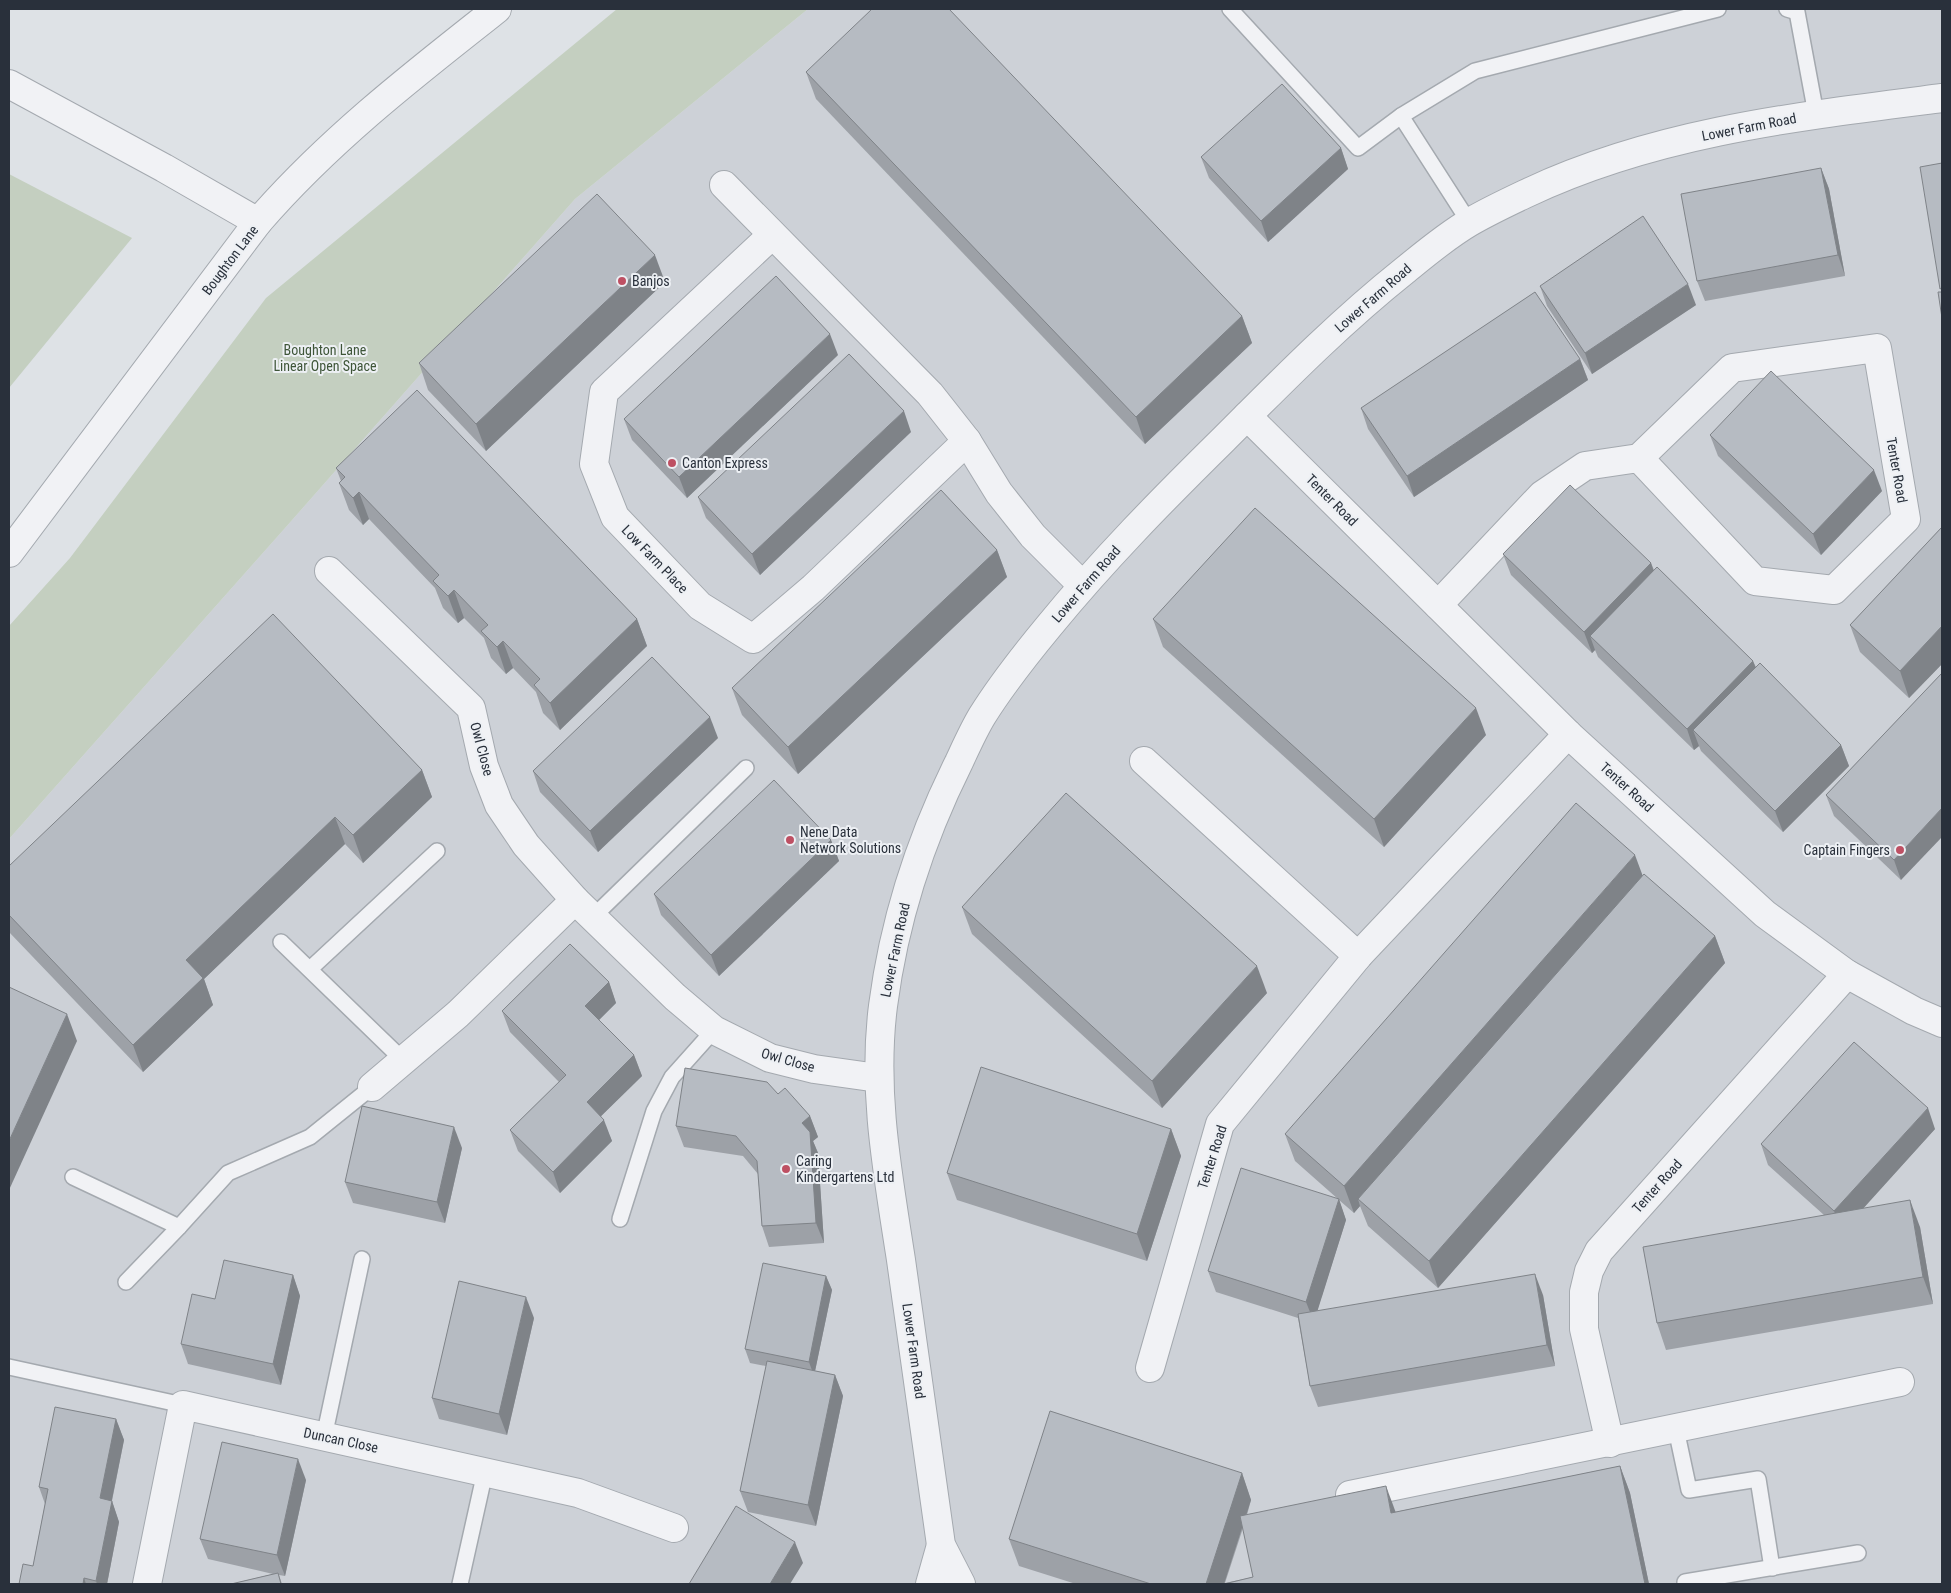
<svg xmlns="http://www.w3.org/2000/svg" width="1951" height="1593" font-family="'Roboto Condensed',sans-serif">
	<rect width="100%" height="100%" fill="#dee2e6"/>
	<polygon fill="#cdd1d7" points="808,9 1942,9 1942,1584 9,1584 9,839 286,527 575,199"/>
	<g fill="#c4cfc0">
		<polygon points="617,9 808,9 575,199 286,527 9,839 9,626 70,558 266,298"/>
		<polygon points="9,174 132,238 9,388"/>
	</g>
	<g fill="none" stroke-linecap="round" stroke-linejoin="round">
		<g stroke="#a4a9af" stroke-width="18">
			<g id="service">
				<polyline points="1230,9 1358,148 1401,116"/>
				<polyline points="1787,9 1797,12 1816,114"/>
				<polyline points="1469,222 1401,116 1475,71 1718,9"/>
				<polyline points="593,917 746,768"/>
				<polyline points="281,942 404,1061"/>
				<polyline points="310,969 437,851"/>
				<polyline points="73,1177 179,1227 228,1173 310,1137 372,1087"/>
				<polyline points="620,1219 654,1111 672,1077 714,1030"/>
				<polyline points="126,1282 179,1227"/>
				<polyline points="9,1367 183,1405"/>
				<polyline points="1676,1429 1689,1490 1758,1479 1772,1568"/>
				<polyline points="324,1437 362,1259"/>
				<polyline points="1685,1582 1858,1553"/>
				<polyline points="460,1584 485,1472"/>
			</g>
		</g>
		<g stroke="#a4a9af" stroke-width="30">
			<g id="minor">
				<polyline points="9,84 164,168 258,222"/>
				<polyline points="724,185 930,394 967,441 999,493 1033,536 1082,585"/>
				<polyline points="772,235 604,392 594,464 615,517 700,606 753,639 813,588 967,441"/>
				<polyline points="1247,416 1568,734 1765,914 1847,974 1914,1011 1942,1023"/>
				<polyline points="329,571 471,708 484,766 499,805 526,845 575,900 675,997 714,1030 770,1058 814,1069 878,1078"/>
				<polyline points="1438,605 1542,495 1585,466 1639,458 1732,368 1877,348 1906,519 1834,590 1755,581 1639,458"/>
				<polyline points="1144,761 1358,956"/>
				<polyline points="372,1087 458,1014 575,900"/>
				<polyline points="1150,1368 1220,1124 1358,956 1568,734"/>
				<polyline points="1610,1443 1584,1329 1584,1292 1589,1271 1599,1251 1847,974"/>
				<polyline points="1350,1495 1900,1382"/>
				<polyline points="147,1584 183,1405 578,1493 674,1528"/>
				<polyline points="930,1584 941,1545"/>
				<path d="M961 1584 941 1545C928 1450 915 1355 901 1260 888 1175 872 1092 883 1006 894 921 921 838 959 762 966 747 973 731 982 716 1002 684 1025 655 1049 626 1103 560 1163 499 1224 439 1282 381 1340 322 1404 271 1425 254 1446 236 1470 222 1487 212 1506 203 1525 194 1655 132 1800 116 1942 98"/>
			</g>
		</g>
		<g stroke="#a4a9af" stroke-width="30">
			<path id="tertiary" d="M9 553 258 222C328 141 413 75 497 9"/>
		</g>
		<use href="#service" stroke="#f1f2f5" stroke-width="15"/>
		<use href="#minor" stroke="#f1f2f5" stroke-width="28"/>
		<use href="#tertiary" stroke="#f1f2f5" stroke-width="28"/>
	</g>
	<g fill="#9da1a7" fill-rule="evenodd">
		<polygon points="806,72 1242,316 1252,343 1145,444 816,99"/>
		<polygon points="1341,148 1348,169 1268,242 1209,178 1201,157"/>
		<polygon points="1821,168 1829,189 1845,276 1705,301 1697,281"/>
		<polygon points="665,282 486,451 428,390 419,363"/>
		<polygon points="1540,286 1696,305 1592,374 1547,306"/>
		<polygon points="838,355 687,498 632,440 624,419"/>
		<polygon points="1580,359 1588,380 1414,497 1368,429 1361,408"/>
		<polygon points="911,432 760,575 706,518 698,497"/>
		<polygon points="1710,435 1882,491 1821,555 1718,456"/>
		<polygon points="336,468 637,619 647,646 560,730 543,713 536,692 513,668 506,674 491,658 484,638 464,618 458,623 443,608 435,588 369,519 363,525 349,510 339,483 341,481"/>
		<polygon points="1942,527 1942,664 1909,698 1860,652 1850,625"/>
		<polygon points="997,550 1007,577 798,774 742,715 732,688"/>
		<polygon points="1503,554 1651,563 1654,570 1753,661 1756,667 1841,745 1849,766 1783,832 1701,751 1699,746 1694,750 1598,657 1595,650 1592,653 1511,575"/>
		<polygon points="1153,619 1486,735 1384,847 1163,647"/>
		<polygon points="1942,673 1901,880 1834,816 1826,795"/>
		<polygon points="718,738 598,852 540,792 533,771"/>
		<polygon points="422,770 432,797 363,863 345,844 204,979 213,1005 143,1072 9,932 9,866"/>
		<polygon points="831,840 839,861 719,976 661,915 654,894"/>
		<polygon points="1643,876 1715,936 1725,963 1438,1288 1368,1226 1360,1206 1354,1213 1339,1200 1346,1220 1317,1311 1543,1295 1555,1366 1318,1407 1310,1386 1298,1318 1216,1292 1208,1271 1338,1199 1295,1161 1285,1134"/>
		<polygon points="962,907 1267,993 1162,1108 972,934"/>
		<polygon points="609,982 616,1003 599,1020 634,1055 642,1076 601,1116 612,1141 560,1193 518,1151 510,1130 559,1082 510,1032 502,1011"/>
		<polygon points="778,1094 810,1116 818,1137 813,1141 818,1153 824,1243 769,1247 762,1226 758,1174 743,1156 684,1147 676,1126"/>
		<polygon points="1171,1129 1181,1156 1147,1261 957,1200 947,1173"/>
		<polygon points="1935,1129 1863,1208 1920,1227 1933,1304 1666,1350 1657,1323 1824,1215 1768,1165 1761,1144"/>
		<polygon points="462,1148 445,1223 353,1203 345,1182"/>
		<polygon points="293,1275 300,1296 281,1385 188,1364 181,1344 215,1299"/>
		<polygon points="826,1276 832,1290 815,1371 835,1375 843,1396 816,1526 748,1512 740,1491 766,1366 750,1363 745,1349"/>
		<polygon points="534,1318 507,1435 439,1419 432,1398"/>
		<polygon points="116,1419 124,1440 112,1501 119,1522 107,1584 19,1584 33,1566 45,1504 39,1487"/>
		<path d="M1620 1466 1630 1493 1649 1584H1076L1019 1566 1009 1539 1242 1473 1251 1500 1247 1515 1395 1512ZM1243 1528 1253 1577 1225 1583Z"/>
		<polygon points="306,1480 285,1576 279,1575 282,1584 231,1584 273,1574 208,1559 200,1539"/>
	</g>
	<g fill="#7f8388">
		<polygon points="1341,148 1348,169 1268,242 1261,221"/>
		<polygon points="1821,168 1829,189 1845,276 1838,255"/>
		<polygon points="655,255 665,282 486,451 476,424"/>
		<polygon points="1688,284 1696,305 1592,374 1585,353"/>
		<polygon points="1242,316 1252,343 1145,444 1136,417"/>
		<polygon points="830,334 838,355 687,498 679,477"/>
		<polygon points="1580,359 1588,380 1414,497 1407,476"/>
		<polygon points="904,411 911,432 760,575 752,554"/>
		<polygon points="1874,470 1882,491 1821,555 1813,534"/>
		<polygon points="359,492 369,519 363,525 353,498"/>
		<polygon points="997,550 1007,577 798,774 788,747"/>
		<polygon points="1651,563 1658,584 1590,636 1595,650 1592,653 1584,632"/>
		<polygon points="454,590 464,618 458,623 448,596"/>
		<polygon points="637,619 647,646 560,730 550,703"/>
		<polygon points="1942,626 1942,664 1909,698 1900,671"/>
		<polygon points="503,641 513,668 506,674 497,647"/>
		<polygon points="1753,661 1761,682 1693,730 1699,746 1694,750 1687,729"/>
		<polygon points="1476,708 1486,735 1384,847 1374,819"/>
		<polygon points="710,717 718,738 598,852 590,831"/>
		<polygon points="1841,745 1849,766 1783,832 1775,811"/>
		<polygon points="422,770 432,797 363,863 353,835"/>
		<polygon points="1942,808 1942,837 1901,880 1894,860"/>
		<polygon points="335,817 345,844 204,979 213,1005 143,1072 133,1045 186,960"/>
		<polygon points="831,840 839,861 719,976 711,955"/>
		<polygon points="1635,855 1645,882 1358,1199 1360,1206 1354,1213 1344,1186"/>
		<polygon points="1715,936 1725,963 1438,1288 1429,1261"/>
		<polygon points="1257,966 1267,993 1162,1108 1152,1081"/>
		<polygon points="609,982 616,1003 592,1027 585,1006"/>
		<polygon points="67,1014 77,1041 9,1190 9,1141"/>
		<polygon points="634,1055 642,1076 594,1123 587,1102"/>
		<polygon points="1928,1108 1935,1129 1842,1232 1834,1211"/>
		<polygon points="810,1116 818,1137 813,1141 818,1153 824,1243 816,1223 802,1123"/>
		<polygon points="604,1120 612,1141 560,1193 553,1172"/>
		<polygon points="454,1127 462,1148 445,1223 437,1202"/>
		<polygon points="1171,1129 1181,1156 1147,1261 1137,1234"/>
		<polygon points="1339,1199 1346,1220 1314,1322 1306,1302"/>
		<polygon points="1910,1200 1920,1227 1933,1304 1923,1277"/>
		<polygon points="1535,1274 1543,1295 1555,1366 1547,1345"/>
		<polygon points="293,1275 300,1296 281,1385 273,1364"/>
		<polygon points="826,1276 832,1290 814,1376 809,1362"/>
		<polygon points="526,1297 534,1318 507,1435 499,1414"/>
		<polygon points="835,1375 843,1396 816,1526 808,1505"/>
		<polygon points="116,1419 124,1440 108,1519 100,1498"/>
		<polygon points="298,1459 306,1480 285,1576 277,1555"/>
		<polygon points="1620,1466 1630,1493 1649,1584 1645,1584"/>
		<polygon points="1242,1473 1251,1500 1224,1584 1206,1584"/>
		<polygon points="1386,1486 1396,1513 1391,1513"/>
		<polygon points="112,1501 119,1522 107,1584 97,1584 96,1581"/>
		<polygon points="795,1542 803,1563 790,1584 770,1584"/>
		<polygon points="84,1578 86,1584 83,1584"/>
	</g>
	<g fill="#b6bbc2" stroke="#7f8388">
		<polygon points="872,9 949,9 1242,316 1136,417 806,72"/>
		<polygon points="1282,84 1341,148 1261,221 1201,157"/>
		<polygon points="1942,163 1942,288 1940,289 1920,167"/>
		<polygon points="1821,168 1838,255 1697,281 1681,194"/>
		<polygon points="597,194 655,255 476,424 419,363"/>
		<polygon points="1643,216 1688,284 1585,353 1540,286"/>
		<polygon points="776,276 830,334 679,477 624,419"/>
		<polygon points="1535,292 1580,359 1407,476 1361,408"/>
		<polygon points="1938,292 1942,292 1942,318"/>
		<polygon points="849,354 904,411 752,554 698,497"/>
		<polygon points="1771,371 1874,470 1813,534 1710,435"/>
		<polygon points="417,390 637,619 550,703 534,685 540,679 503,641 497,647 481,631 488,625 454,590 448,596 433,581 439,575 359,492 353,498 339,483 345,477 336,468"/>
		<polygon points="1570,485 1651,563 1584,632 1503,554"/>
		<polygon points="941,490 997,550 788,747 732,688"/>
		<polygon points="1255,508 1476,708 1374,819 1153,619"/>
		<polygon points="1942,527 1942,626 1900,671 1850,625"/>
		<polygon points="1657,567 1753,661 1687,729 1590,636"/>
		<polygon points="273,614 422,770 353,835 335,817 186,960 203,978 133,1045 9,915 9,866"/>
		<polygon points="652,657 710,717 590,831 533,771"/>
		<polygon points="1760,663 1841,745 1775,811 1693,730"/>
		<polygon points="1942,673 1942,808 1894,860 1826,795"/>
		<polygon points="774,780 831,840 711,955 654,894"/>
		<polygon points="1066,793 1257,966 1152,1081 962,907"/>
		<polygon points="1576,803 1635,855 1344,1186 1285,1134"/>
		<polygon points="1644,874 1715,936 1429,1261 1358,1199"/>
		<polygon points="570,944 609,982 585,1006 634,1055 587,1102 604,1120 553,1172 510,1130 566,1075 502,1011"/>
		<polygon points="9,987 67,1014 9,1141"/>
		<polygon points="1854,1042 1928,1108 1834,1211 1761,1144"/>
		<polygon points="981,1067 1171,1129 1137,1234 947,1173"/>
		<polygon points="685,1068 767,1082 778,1094 785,1088 810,1116 802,1123 810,1132 816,1223 762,1226 757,1161 736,1136 676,1126"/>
		<polygon points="362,1106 454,1127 437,1202 345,1182"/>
		<polygon points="1241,1168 1339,1199 1306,1302 1208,1271"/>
		<polygon points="1910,1200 1923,1277 1657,1323 1643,1247"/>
		<polygon points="224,1260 293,1275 273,1364 181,1344 192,1294 215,1299"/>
		<polygon points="763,1263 826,1276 809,1362 745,1349"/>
		<polygon points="1535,1274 1547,1345 1310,1386 1298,1314"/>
		<polygon points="459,1281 526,1297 499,1414 432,1398"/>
		<polygon points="767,1361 835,1375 808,1505 740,1491"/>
		<polygon points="55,1407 116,1419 100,1498 112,1501 96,1581 84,1578 83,1584 19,1584 23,1564 33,1566 48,1489 39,1487"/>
		<polygon points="1050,1411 1242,1473 1206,1584 1151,1584 1009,1539"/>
		<polygon points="222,1442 298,1459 277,1555 200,1539"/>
		<polygon points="1620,1466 1645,1584 1224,1584 1253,1577 1240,1516 1386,1486 1391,1513"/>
		<polygon points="736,1506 795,1542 770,1584 689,1584"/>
		<polygon points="278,1573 281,1584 231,1584"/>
	</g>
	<g fill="#be5063" stroke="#edf0f4" stroke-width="2">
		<circle cx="622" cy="281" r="5"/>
		<circle cx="672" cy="463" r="5"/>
		<circle cx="790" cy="840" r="5"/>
		<circle cx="1900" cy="850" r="5"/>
		<circle cx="786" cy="1169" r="5"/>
	</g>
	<g text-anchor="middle" stroke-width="4" stroke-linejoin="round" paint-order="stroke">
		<g font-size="14" fill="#29303b" stroke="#edf0f4">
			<text transform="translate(1749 127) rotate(-11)" y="5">Lower Farm Road</text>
			<text transform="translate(230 260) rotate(-53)" y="5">Boughton Lane</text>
			<text transform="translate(1373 298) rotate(-41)" y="5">Lower Farm Road</text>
			<text transform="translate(1897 470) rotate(80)" y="5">Tenter Road</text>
			<text transform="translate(1332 500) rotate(45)" y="5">Tenter Road</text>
			<text transform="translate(655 559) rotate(46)" y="5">Low Farm Place</text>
			<text transform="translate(1086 584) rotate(-49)" y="5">Lower Farm Road</text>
			<text transform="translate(482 749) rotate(75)" y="5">Owl Close</text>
			<text transform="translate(1627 787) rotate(42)" y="5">Tenter Road</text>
			<text transform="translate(895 950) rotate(-78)" y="5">Lower Farm Road</text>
			<text transform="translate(788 1060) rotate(16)" y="5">Owl Close</text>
			<text transform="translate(1212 1157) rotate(-72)" y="5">Tenter Road</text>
			<text transform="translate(1657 1186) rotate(-48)" y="5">Tenter Road</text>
			<text transform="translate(914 1351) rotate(82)" y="5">Lower Farm Road</text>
			<text transform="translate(341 1440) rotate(12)" y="5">Duncan Close</text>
		</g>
		<g font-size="14" fill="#29303b" stroke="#edf0f4" text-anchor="start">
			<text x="632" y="286">Banjos</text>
			<text x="682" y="468">Canton Express</text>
			<text x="800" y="837">Nene Data<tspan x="800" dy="16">Network Solutions</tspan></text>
			<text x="1890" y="855" text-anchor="end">Captain Fingers</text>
			<text x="796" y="1166">Caring<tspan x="796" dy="16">Kindergartens Ltd</tspan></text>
		</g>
		<g font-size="14" fill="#3e5538" stroke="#edf0f4">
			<text x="325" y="355">Boughton Lane<tspan x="325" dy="16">Linear Open Space</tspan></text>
		</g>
	</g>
	<rect width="1951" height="1593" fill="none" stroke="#29303b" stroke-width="20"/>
</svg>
